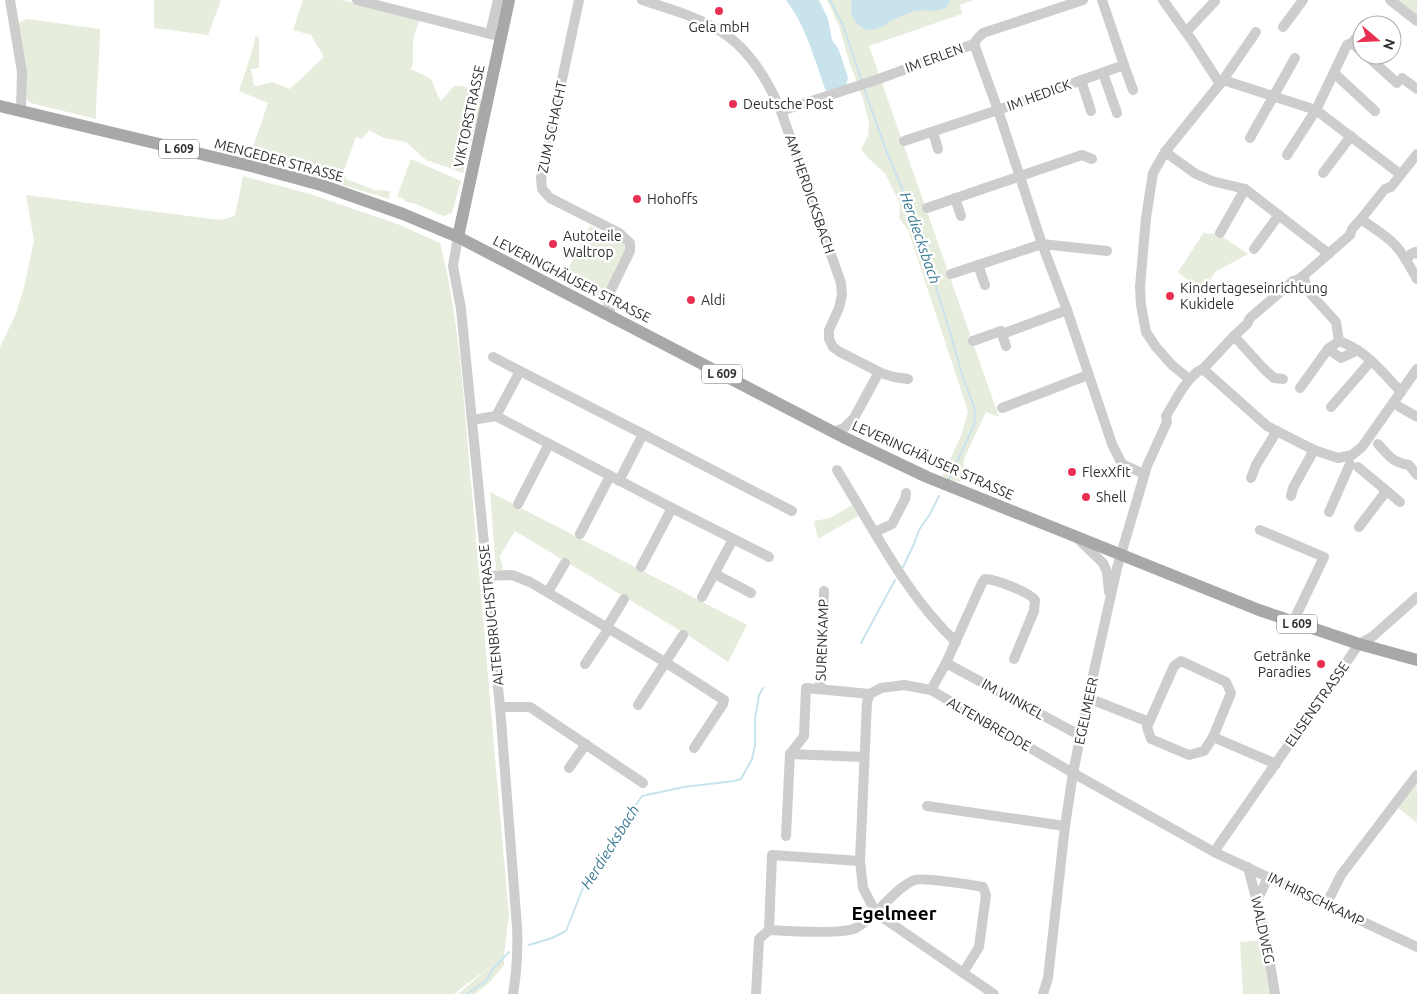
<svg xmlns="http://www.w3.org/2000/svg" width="1417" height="994" font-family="Ubuntu,sans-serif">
	<rect width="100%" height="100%" fill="#fff"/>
	<g fill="#e7eddd">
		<polygon points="154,0 221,0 208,35 154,28"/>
		<path d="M303 0H342L420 19C417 27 413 36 413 44 412 53 415 60 411 69L431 79 438 96 441 101 454 86C460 86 468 86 473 92 477 96 476 98 482 101L463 173 426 160 406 142 384 138 369 130 362 139 356 137 344 170 346 179 375 190 390 191 389 199 276 165 249 159 268 103 239 91 254 45 255 36 259 37V68L251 69 254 85 258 86 272 82 290 89 324 57 311 35 293 30Z"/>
		<path d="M827 0H974L960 5 962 14 869 46 999 417 986 412 964 459 963 480C956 484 950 479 942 476L961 436 968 411 908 230 899 218 900 204 885 173 868 158 861 150 868 135 869 123 863 99 849 61 839 26Z"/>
		<polygon points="1390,0 1417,0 1417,20"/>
		<path d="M28 19 100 29C100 59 96 89 96 119L31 103 27 100 19 23 22 21Z"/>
		<polygon points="411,159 461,181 452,213 443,216 416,204 407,202 402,198 397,197"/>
		<path d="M243 176 310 194 400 225 440 243C461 324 464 410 472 493 485 634 496 774 509 915L504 955V965L489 983 475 994H458L492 965 454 994H0V347L15 316 24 288 34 240 26 195 220 220 235 216Z"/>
		<path d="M590 226 621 241C625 245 625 248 625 254L605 292 602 296 597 298 563 279Z"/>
		<polygon points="1204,232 1207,234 1217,233 1248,254 1215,272 1203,292 1178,272"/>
		<polygon points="490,492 747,625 728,662 686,634 515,531 500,556 503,570 496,570"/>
		<polygon points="854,504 860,515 818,539 814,521 830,518"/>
		<polygon points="1417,785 1417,823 1397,807 1413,786"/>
		<polygon points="1261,940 1270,994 1243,994 1240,942"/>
	</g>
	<g fill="#c9e3ed">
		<path d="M786 0H819L828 19 832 40 838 48 842 59 848 78 846 85 826 91C815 61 806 26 786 0Z"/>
		<path d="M852 0H949L950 2C943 16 927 8 915 11 909 13 902 15 897 18 883 25 870 39 856 22 850 15 850 8 852 0Z"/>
	</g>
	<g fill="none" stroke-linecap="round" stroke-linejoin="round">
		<g stroke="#c9e3ed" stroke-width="2">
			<polyline points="830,0 842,23 862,81"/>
			<polyline points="864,88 886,150 916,222 950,332 963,378 974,406 975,416 974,425 949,479"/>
			<polyline points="903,567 914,544 919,530 930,514 939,496"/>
			<polyline points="861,643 895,580"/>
			<polyline points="529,945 552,938 566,931 586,880 594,867 642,796 684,787 734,781 741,779 752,759 755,745 755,719 759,695 763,688"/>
			<polyline points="467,994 486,981 493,969 509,952"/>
		</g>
		<g stroke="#cdcdcd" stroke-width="10">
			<polyline points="10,0 22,72 21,110"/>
			<polyline points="357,0 490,34"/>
			<polyline points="579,0 541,178 542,189 550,198 619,233 630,243 630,251 610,292 608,303 611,316"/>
			<path d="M642 0C667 8 692 15 715 28 747 45 767 78 781 111L841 283 842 295 839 308 829 330V339L833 347 840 352 881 373 894 377 908 379"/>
			<polyline points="1163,0 1193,42 1220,84"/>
			<polyline points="1390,0 1417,21"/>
			<polyline points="1283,27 1303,0"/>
			<polyline points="1186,32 1215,1 1214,0"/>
			<polyline points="496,35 490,34 498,0"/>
			<polyline points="1352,43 1359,34"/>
			<polyline points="974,44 998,110 1042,244 1067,310 1112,444 1122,464 1144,474"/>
			<polyline points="1366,55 1397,83"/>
			<polyline points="1124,65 1133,90"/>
			<polyline points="1103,73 1117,113"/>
			<polyline points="1334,73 1375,111"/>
			<polyline points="1402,78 1417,89"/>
			<polyline points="1081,80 1091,111"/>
			<polyline points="1223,80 1256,32"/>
			<polyline points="781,111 876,80 974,44 977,39 983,33 1083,0"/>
			<polyline points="933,132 938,149"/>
			<polyline points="1250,138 1295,58"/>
			<polyline points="904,141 998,110 1124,65 1102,0"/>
			<polyline points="1165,152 1196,174 1212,181 1245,189 1329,254"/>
			<polyline points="1287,155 1316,110 1347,45 1352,43 1362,52"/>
			<polyline points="1323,173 1351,136"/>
			<polyline points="955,198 961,216"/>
			<polyline points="927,208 1082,155 1092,159"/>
			<path d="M1361 219C1380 233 1394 239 1406 260"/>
			<polyline points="1220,233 1245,189"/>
			<path d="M458 237 453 266 461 309 500 707 517 927C518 949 517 971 513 994"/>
			<polyline points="1254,249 1279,215"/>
			<polyline points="1417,254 1415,252 1411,254 1406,260 1417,279"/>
			<polyline points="978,265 985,285"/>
			<polyline points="951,274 1042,244 1107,251"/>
			<polyline points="1303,276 1309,292 1336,322 1339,341"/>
			<polyline points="1002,334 1006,346"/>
			<polyline points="1234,336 1264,369 1274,378 1283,379"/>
			<polyline points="973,341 1001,331 1002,334 1067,310"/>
			<path d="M1358 350 1341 358 1328 349 1339 341C1366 350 1382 372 1401 392"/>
			<polyline points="493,357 520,371"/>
			<polyline points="1203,369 1267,426 1314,450 1338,458 1352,455 1362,447 1417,369"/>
			<polyline points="1189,379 1172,365 1156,347 1146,332 1141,305 1140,287 1146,218 1153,173 1165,152 1223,80 1316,110 1400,174"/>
			<polyline points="1300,388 1328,349"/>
			<polyline points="1393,403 1417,417"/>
			<polyline points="1331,407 1371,361"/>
			<polyline points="1002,408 1088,375"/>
			<polyline points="496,416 520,371 643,434 619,481"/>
			<polyline points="472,420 496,416 672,508 769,557"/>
			<polyline points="834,432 844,428 854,418 879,372"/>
			<polyline points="643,434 792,511"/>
			<path d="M1378 444C1388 455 1393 463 1409 465L1417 475"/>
			<polyline points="1358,467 1400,502"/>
			<path d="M837 470C874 529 905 594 956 642"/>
			<polyline points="1251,478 1256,465 1277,431"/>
			<polyline points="1291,496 1293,488 1314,450"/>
			<polyline points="518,504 549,444"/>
			<polyline points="1329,512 1350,464"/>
			<polyline points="1359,527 1384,494 1384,489"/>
			<polyline points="1260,530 1324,557 1293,622"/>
			<polyline points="875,532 892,524 905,499 906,493"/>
			<polyline points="580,534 610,476"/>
			<polyline points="1079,540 1103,563 1107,572 1109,592"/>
			<polyline points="641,567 672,508"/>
			<polyline points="715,574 751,593"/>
			<polyline points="488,576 512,575 530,582 665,662 724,700 723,704 694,748"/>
			<polyline points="548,592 565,563"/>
			<polyline points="702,597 733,539"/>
			<polyline points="607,627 624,599"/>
			<polygon points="1181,661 1226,682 1231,693 1213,737 1204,751 1189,755 1151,739 1147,727 1174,666"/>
			<polyline points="946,663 1081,736"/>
			<polyline points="585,664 609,628"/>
			<polyline points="820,689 824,591"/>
			<path d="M931 690 946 663 982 583 985 579C995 579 1029 592 1035 600L1034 611 1014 659"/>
			<polyline points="870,694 867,702 860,861 863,888 876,913 994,994"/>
			<polyline points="1088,698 1149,722"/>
			<polyline points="638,705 683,635"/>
			<polyline points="500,707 530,707 643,783"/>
			<polyline points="1213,737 1276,764"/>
			<polyline points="790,754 864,757"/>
			<polyline points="569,768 586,744"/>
			<polyline points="927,806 1065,826"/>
			<polyline points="786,836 790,754 804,736 806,688 870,694 881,688 904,685 931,690 1073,773 1214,852 1417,947"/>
			<polyline points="1214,852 1359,644 1372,637 1417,597"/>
			<polyline points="1248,867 1265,933 1275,994"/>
			<polyline points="1257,901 1268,877"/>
			<polyline points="1326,905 1341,875 1417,775"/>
			<polyline points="769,930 772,855 860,861"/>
			<path d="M756 994 759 939 769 930C787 931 842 935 856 928 877 917 895 887 915 880 922 877 972 885 983 887L986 895 979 947 963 973"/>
			<path d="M1043 994 1048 978 1065 826 1073 773 1088 698 1117 568 1147 466 1167 422 1166 416C1175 402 1187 375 1203 369L1234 336 1247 324 1250 318 1293 281 1298 280 1303 276 1350 235 1352 229 1361 219 1385 189 1391 187 1417 154"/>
		</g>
		<g stroke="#a8a8a8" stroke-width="12">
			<polyline points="0,106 255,167 321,185 403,214 458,237 843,437 927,477 1259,610 1359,644 1417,660"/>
			<polyline points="458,237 509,0"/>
		</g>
	</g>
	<g fill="#e93052" stroke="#fff" stroke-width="2">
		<circle cx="719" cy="11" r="5"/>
		<circle cx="733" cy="104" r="5"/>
		<circle cx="637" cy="199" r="5"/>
		<circle cx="553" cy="244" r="5"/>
		<circle cx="1170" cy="296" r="5"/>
		<circle cx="691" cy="300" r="5"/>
		<circle cx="1072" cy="472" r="5"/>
		<circle cx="1086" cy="497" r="5"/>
		<circle cx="1321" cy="664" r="5"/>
	</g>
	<g text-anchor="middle" stroke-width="5" stroke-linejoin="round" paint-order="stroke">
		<g fill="#fff" stroke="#6e6e6e" stroke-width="1">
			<rect x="159" y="139.5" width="40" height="19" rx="4"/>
			<rect x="702" y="364.5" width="40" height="19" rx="4"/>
			<rect x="1277" y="614.5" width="40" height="19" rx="4"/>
		</g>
		<g font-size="12" font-weight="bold" fill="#303030">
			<text x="179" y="153">L 609</text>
			<text x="722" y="378">L 609</text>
			<text x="1297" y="628">L 609</text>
		</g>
		<g font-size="14" fill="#303030" stroke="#fff" text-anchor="start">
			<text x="719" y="32" text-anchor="middle">Gela mbH</text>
			<text x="743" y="109">Deutsche Post</text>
			<text x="647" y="204">Hohoffs</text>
			<text x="563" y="241">Autoteile<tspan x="563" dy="16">Waltrop</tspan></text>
			<text x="1180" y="293">Kindertageseinrichtung<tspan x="1180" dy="16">Kukidele</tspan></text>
			<text x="701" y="305">Aldi</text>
			<text x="1082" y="477">FlexXfit</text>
			<text x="1096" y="502">Shell</text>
			<text x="1311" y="661" text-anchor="end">Getränke<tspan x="1311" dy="16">Paradies</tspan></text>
		</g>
		<g font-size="14" fill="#303030" stroke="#fff">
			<text transform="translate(934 58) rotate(-20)" y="5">IM ERLEN</text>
			<text transform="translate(1039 95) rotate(-20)" y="5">IM HEDICK</text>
			<text transform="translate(469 116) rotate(-78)" y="5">VIKTORSTRASSE</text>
			<text transform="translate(552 127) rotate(-78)" y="5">ZUM SCHACHT</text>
			<text transform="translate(279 160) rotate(15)" y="5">MENGEDER STRASSE</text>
			<text transform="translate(810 194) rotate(71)" y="5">AM HERDICKSBACH</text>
			<text transform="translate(572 279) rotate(27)" y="5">LEVERINGHÄUSER STRASSE</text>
			<text transform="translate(933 460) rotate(24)" y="5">LEVERINGHÄUSER STRASSE</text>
			<text transform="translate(491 615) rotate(-96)" y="5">ALTENBRUCHSTRASSE</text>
			<text transform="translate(822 640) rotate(-88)" y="5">SURENKAMP</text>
			<text transform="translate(1013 699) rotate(29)" y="5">IM WINKEL</text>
			<text transform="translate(1317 704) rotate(-55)" y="5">ELISENSTRASSE</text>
			<text transform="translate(1086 711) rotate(-78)" y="5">EGELMEER</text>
			<text transform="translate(989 724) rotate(30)" y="5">ALTENBREDDE</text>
			<text transform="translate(1316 899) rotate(26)" y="5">IM HIRSCHKAMP</text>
			<text transform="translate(1263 930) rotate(78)" y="5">WALDWEG</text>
		</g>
		<g font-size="15" font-style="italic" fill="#3b7b94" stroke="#fff">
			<text transform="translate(920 238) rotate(71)" y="5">Herdiecksbach</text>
			<text transform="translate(610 847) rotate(-58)" y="5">Herdiecksbach</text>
		</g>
		<g font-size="19" font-weight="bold" fill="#000" stroke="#fff">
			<text x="894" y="920">Egelmeer</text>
		</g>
	</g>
	<g transform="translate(1377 40) rotate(109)"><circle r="24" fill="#ffffff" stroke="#acacac"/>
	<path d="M0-4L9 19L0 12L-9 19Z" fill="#e93052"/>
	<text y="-8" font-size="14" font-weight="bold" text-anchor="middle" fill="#303030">N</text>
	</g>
</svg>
